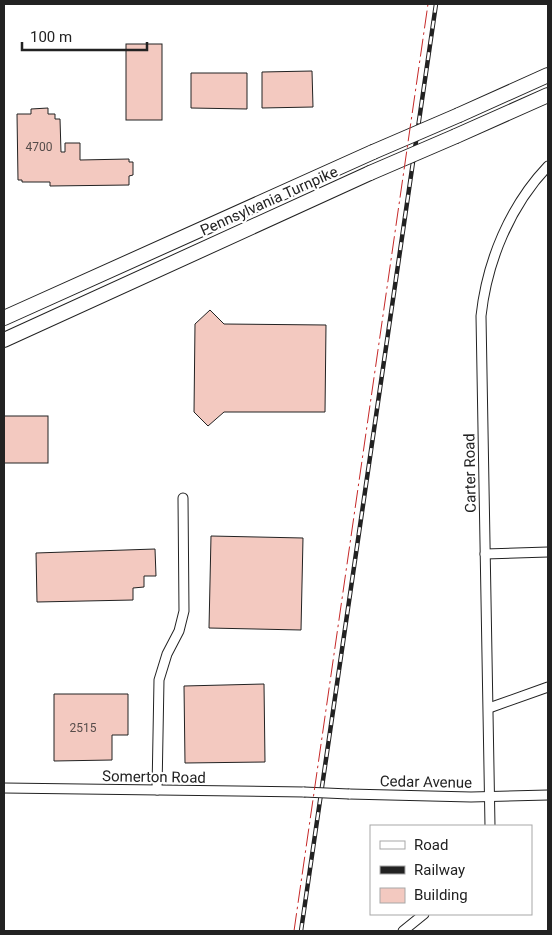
<svg xmlns="http://www.w3.org/2000/svg" width="552" height="935" font-family="Roboto,sans-serif">
	<rect width="100%" height="100%" fill="#fff"/>
	<g fill="#f3c9c0" stroke="#222">
		<rect x="126" y="44" width="36" height="76"/>
		<polygon points="312,71 313,107 262,108 262,72"/>
		<polygon points="191,73 247,73 247,109 191,108"/>
		<polygon points="48,108 48,114 55,114 55,119 60,119 61,152 65,152 65,143 80,143 80,160 129,159 129,162 133,162 133,175 129,176 129,185 50,186 50,182 22,182 22,180 18,180 17,114 31,114 31,109"/>
		<polygon points="210,310 224,324 326,325 325,412 224,412 208,426 194,412 195,324"/>
		<rect x="4" y="416" width="44" height="47"/>
		<polygon points="211,536 303,538 301,630 209,628"/>
		<polygon points="155,549 156,576 144,576 144,587 133,588 133,600 37,602 36,553"/>
		<polygon points="264,684 265,762 185,763 184,686"/>
		<polygon points="54,694 128,694 128,735 112,735 112,760 54,761"/>
	</g>
	<g fill="none" stroke-linecap="round" stroke-linejoin="round">
		<g stroke="#222" stroke-width="11">
			<g id="minor">
				<polyline points="485,554 548,552"/>
				<polyline points="489,708 548,687"/>
				<polyline points="4,788 304,792"/>
				<polyline points="157,790 159,680 167,654 179,631 184,611 183,498"/>
				<polyline points="349,794 471,797 548,795"/>
				<path d="M490 826 481 316C487 261 510 206 548 166"/>
				<polyline points="403,931 424,914"/>
			</g>
		</g>
		<g stroke="#222" stroke-width="16">
			<g id="highway">
				<polyline points="459,115 548,75"/>
				<polyline points="456,136 548,95"/>
				<polyline points="4,318 373,152"/>
				<polyline points="4,340 370,173"/>
			</g>
		</g>
		<use href="#minor" stroke="#fff" stroke-width="9"/>
		<use href="#highway" stroke="#fff" stroke-width="14"/>
		<g stroke="#222" stroke-width="4.5">
			<polyline id="rail" points="301,931 436,4"/>
		</g>
		<use href="#rail" stroke="#fff" stroke-width="2.5" stroke-dasharray="8" stroke-linecap="butt"/>
		<g stroke="#222" stroke-width="11" stroke-linecap="butt">
			<polyline id="minor-bridge" points="304,792 349,794"/>
		</g>
		<g stroke="#222" stroke-width="16" stroke-linecap="butt">
			<g id="highway-bridge">
				<polyline points="373,152 459,115"/>
				<polyline points="370,173 456,136"/>
			</g>
		</g>
		<use href="#minor-bridge" stroke="#fff" stroke-width="9"/>
		<use href="#highway-bridge" stroke="#fff" stroke-width="14"/>
		<polyline stroke="#c62828" stroke-width="1" stroke-dasharray="18 4 2.5 4" stroke-linecap="butt" points="294,931 428,4"/>
	</g>
	<g text-anchor="middle" stroke-width="4" stroke-linejoin="round" paint-order="stroke">
		<g font-size="12" fill="#564c4a">
			<text x="39" y="151">4700</text>
			<text x="83" y="732">2515</text>
		</g>
		<g font-size="15" fill="#222" stroke="#fff">
			<text transform="translate(269 201) rotate(-24)" y="5">Pennsylvania Turnpike</text>
			<text transform="translate(470 473) rotate(-91)" y="5">Carter Road</text>
			<text transform="translate(154 777) rotate(1)" y="5">Somerton Road</text>
			<text transform="translate(426 782) rotate(1)" y="5">Cedar Avenue</text>
		</g>
	</g>
	<rect width="552" height="935" fill="none" stroke="#222222" stroke-width="10"/>
	<rect x="370" y="825" width="162" height="90" fill="#ffffff" stroke="#a7a7a7"/>
	<rect x="380" y="841" width="25" height="8" fill="#ffffff" stroke="#a7a7a7"/>
	<text x="414" y="850" font-size="15" fill="#222222">Road</text>
	<rect x="380" y="866" width="25" height="8" fill="#222222" stroke="#a7a7a7"/>
	<text x="414" y="875" font-size="15" fill="#222222">Railway</text>
	<rect x="380" y="888" width="25" height="15" fill="#f3c9c0" stroke="#a7a7a7"/>
	<text x="414" y="900" font-size="15" fill="#222222">Building</text>
	<path d="M22 42v8h125v-8" fill="none" stroke="#222222" stroke-width="2.5"/>
	<text x="30" y="42" font-size="15" fill="#222222" stroke="#ffffff" stroke-width="4" paint-order="stroke">100 m</text>
</svg>
